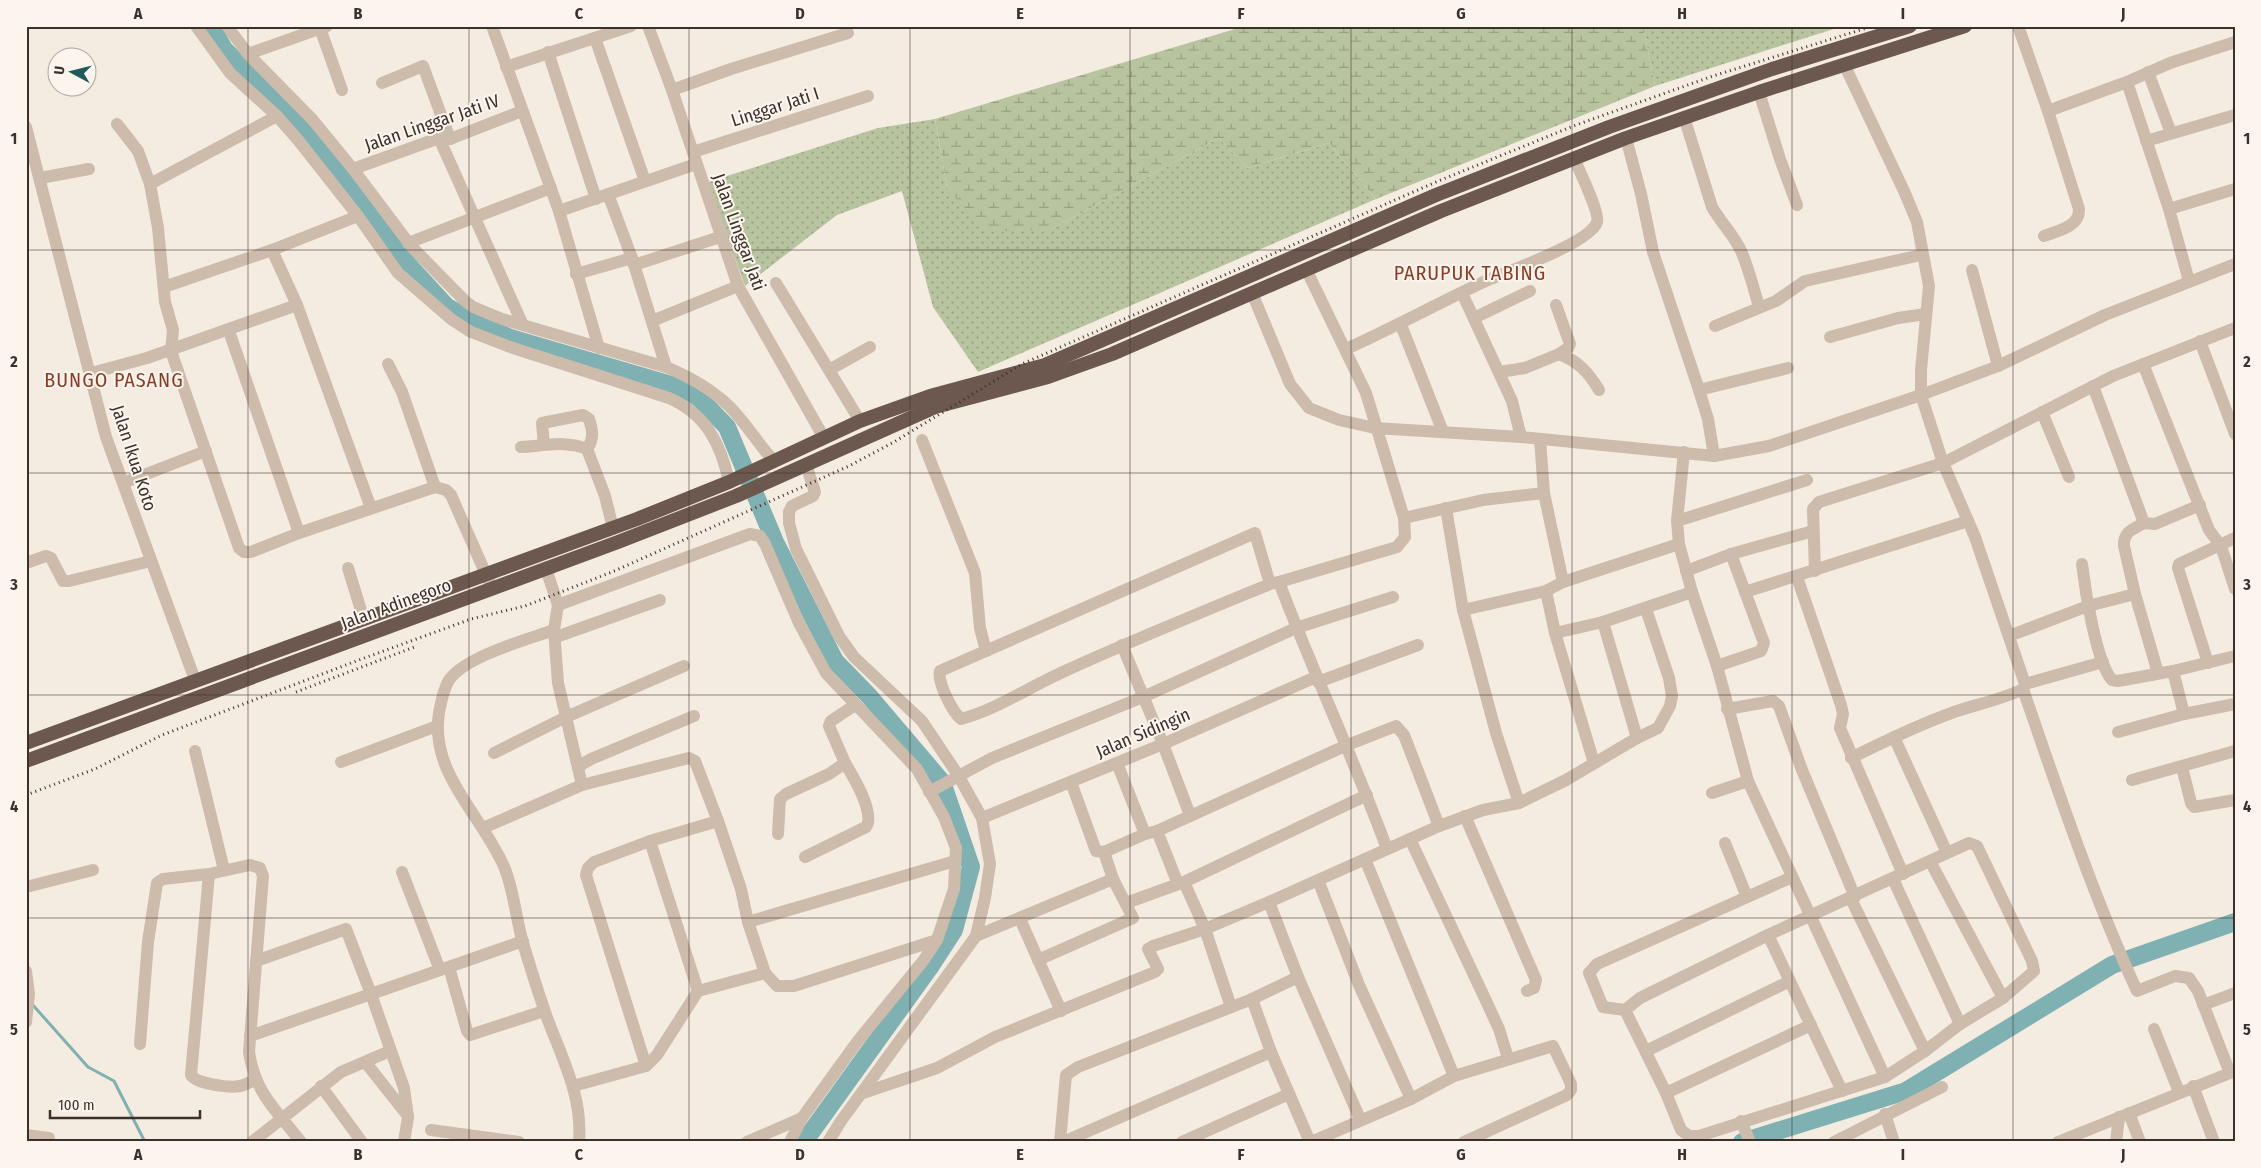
<svg xmlns="http://www.w3.org/2000/svg" width="2261" height="1168" font-family="'Fira Sans Condensed',sans-serif">
	<defs>
		<pattern id="grass-dots" width="8" height="8" patternUnits="userSpaceOnUse" patternTransform="scale(1.25)"><rect width="8" height="8" fill="#b8c4a0"/><path d="M2 2h.1M6 6h.1" fill="none" stroke="#97a083" stroke-width="1.8" stroke-linecap="round"/></pattern>
		<pattern id="wetland-marsh" width="20" height="14" patternUnits="userSpaceOnUse" patternTransform="scale(1.25)"><rect width="20" height="14" fill="#b8c4a0"/><path d="M1 5h8M5 5V1M11 12h8M15 12V8" fill="none" stroke="#97a083"/></pattern>
	</defs>
	<rect width="100%" height="100%" fill="#f4ebe1"/>
	<g fill="url(#grass-dots)">
		<polygon points="1643,26 1843,26 1655,86"/>
		<polygon points="935,119 947,188 1052,229 1219,138 1247,168 1329,143 1376,199 978,372 933,307 902,191 837,215 745,286 708,182 878,128"/>
	</g>
	<polygon fill="url(#wetland-marsh)" points="1245,26 1643,26 1655,86 1376,199 1329,143 1247,168 1219,138 1052,229 987,232 947,188 935,119"/>
	<g fill="none" stroke-linecap="round" stroke-linejoin="round">
		<polyline stroke="#7fb0b2" stroke-width="3" points="31,1003 88,1067 114,1081 145,1142"/>
		<g stroke="#7fb0b2" stroke-width="18">
			<polyline points="211,26 224,49 313,139 404,260 447,307 510,338 681,388 699,398 727,427 775,542 835,661 869,696 942,782 971,867 954,930 930,967 804,1142"/>
			<polyline points="1742,1142 1906,1091 2112,965 2235,922"/>
		</g>
		<g stroke="#cdbbac" stroke-width="12">
			<path d="M227 26 248 54 312 119 353 169 411 246 465 301 473 307 502 319 666 367C690 377 710 388 729 406 746 423 758 444 774 461"/>
			<polyline points="492,26 559,211 599,348"/>
			<polyline points="648,26 672,90 738,286 824,438"/>
			<path d="M2018 26 2048 111 2079 209C2080 227 2057 231 2044 236"/>
			<polyline points="320,28 342,90"/>
			<polyline points="595,38 645,181"/>
			<polyline points="548,52 596,199"/>
			<polyline points="248,54 327,26"/>
			<path d="M1844 64 1904 191 1917 222 1929 286 1921 370V395L1943 463 1975 537 2025 684 2023 689C2001 700 1977 704 1954 712 1918 725 1885 741 1851 758"/>
			<polyline points="506,67 631,26"/>
			<polyline points="2148,72 2171,133"/>
			<polyline points="2127,82 2169,209 2189,281"/>
			<polyline points="382,83 423,66 450,139"/>
			<polyline points="672,90 731,69 848,33"/>
			<polyline points="1759,92 1780,159 1797,205"/>
			<polyline points="2048,111 2127,82 2170,63 2235,42"/>
			<path d="M1684 117 1712 207C1721 223 1735 236 1742 253 1749 270 1754 289 1759 307"/>
			<polyline points="117,124 138,151 150,184 158,228 165,302 173,330 171,351 239,548 244,552 251,552 299,533 435,487 446,490 451,495 492,588"/>
			<polyline points="439,138 522,323"/>
			<polyline points="1626,138 1641,194 1653,252 1699,390 1708,419 1714,456"/>
			<polyline points="2146,141 2235,115"/>
			<polyline points="693,152 868,96"/>
			<polyline points="353,169 439,138 450,139 522,111"/>
			<polyline points="40,178 89,169"/>
			<polyline points="150,184 277,116"/>
			<polyline points="608,194 632,258 666,367"/>
			<polyline points="2169,209 2235,189"/>
			<polyline points="559,211 696,164"/>
			<polyline points="358,216 272,250 297,305 371,508"/>
			<polyline points="408,243 551,188"/>
			<polyline points="634,265 720,237"/>
			<polyline points="1972,270 1998,366"/>
			<polyline points="576,274 632,258"/>
			<polyline points="776,283 860,421"/>
			<polyline points="164,287 272,250"/>
			<polyline points="1252,293 1290,384 1309,408 1339,420 1375,428 1521,437 1714,456 1769,446 1921,395 1998,366 2105,315 2235,264"/>
			<polyline points="1462,293 1512,401 1521,437"/>
			<polyline points="1556,305 1570,344 1568,348 1559,354"/>
			<polyline points="1474,318 1530,291"/>
			<polyline points="652,321 738,286"/>
			<polyline points="1401,325 1443,432"/>
			<polyline points="1715,326 1776,301 1805,281 1921,255"/>
			<polyline points="226,330 297,305"/>
			<polyline points="1830,337 1898,318 1926,314"/>
			<polyline points="2200,341 2235,434"/>
			<path d="M1346 349C1395 327 1442 301 1490 279 1510 271 1591 242 1597 222 1600 213 1579 170 1574 158"/>
			<polyline points="388,364 402,392 435,487"/>
			<polyline points="2143,364 2209,530 2221,546 2235,589"/>
			<polyline points="829,370 870,347"/>
			<path d="M1499 372 1525 368 1559 354C1578 361 1589 373 1599 390"/>
			<polyline points="91,373 147,358 226,330 230,334 299,533"/>
			<polyline points="2093,386 2144,523 2155,524 2200,505"/>
			<polyline points="1699,390 1788,368"/>
			<polyline points="2042,412 2069,477"/>
			<polyline points="1540,439 1544,493 1563,582"/>
			<polyline points="922,440 975,573 980,628 986,651"/>
			<path d="M544 445 542 423 583 415 589 419C593 431 594 439 587 449"/>
			<path d="M521 447C542 446 567 440 587 449L605 496 613 528"/>
			<polyline points="806,465 815,492 813,496 792,506 789,512 789,523 796,549 839,636 854,657 922,721 958,775 982,818 990,864 985,898 976,936 841,1121 828,1142"/>
			<polyline points="1807,480 1677,521 1679,544 1692,592 1717,666 1748,781 1885,1077"/>
			<polyline points="123,483 206,451"/>
			<polyline points="1446,508 1463,610 1496,733 1519,803"/>
			<polyline points="1404,518 1483,500 1544,493"/>
			<polyline points="1677,521 1684,452"/>
			<path d="M2144 523C2133 529 2123 532 2124 546L2135 594 2158 673"/>
			<polyline points="26,563 46,556 51,558 63,581 69,581 151,561"/>
			<path d="M2082 564C2085 589 2096 662 2112 680L2118 681 2173 671 2235 656"/>
			<polyline points="348,568 364,620"/>
			<path d="M546 569 558 605 554 630C526 640 466 656 449 680 443 690 441 702 439 713 429 774 484 817 505 869 514 892 516 919 523 943 530 966 537 989 545 1012 560 1055 583 1094 579 1142"/>
			<polyline points="1686,571 1731,554 1813,531"/>
			<polyline points="1815,571 1813,509 1819,502 1943,463 2113,376 2235,328"/>
			<polyline points="1797,577 1841,705 1843,714 1840,728 1903,874"/>
			<polyline points="1279,582 1397,547 1405,537 1404,518 1366,393 1306,269"/>
			<path d="M1270 584C1202 612 1133 640 1065 671 1031 686 998 709 961 719 952 711 937 682 940 671L1255 533 1270 584 1279 582C1313 672 1354 759 1387 849"/>
			<polyline points="1546,591 1555,633 1594,763"/>
			<polyline points="1745,592 1968,521"/>
			<polyline points="558,605 750,534 760,536 765,544 799,623 826,673 917,769 944,817 956,848 954,889 937,940 923,961 857,1042 802,1118 790,1142"/>
			<polyline points="1463,610 1546,591 1563,582 1679,544"/>
			<polyline points="1603,622 1637,738"/>
			<polyline points="554,630 558,683 582,785"/>
			<polyline points="1555,633 1603,622 1692,592"/>
			<polyline points="2009,636 2088,606 2135,594"/>
			<polyline points="556,637 660,600"/>
			<polyline points="1122,645 1163,744 1190,815"/>
			<polyline points="2208,663 2178,568 2179,564 2235,538"/>
			<polyline points="1717,666 1761,651 1764,643 1731,554"/>
			<polyline points="2173,671 2184,714 2235,704"/>
			<polyline points="1318,682 1418,645"/>
			<polyline points="2025,684 2103,662"/>
			<path d="M2023 689C2058 791 2092 893 2137 991L2175 976 2189 978 2198 991 2230 1073"/>
			<polyline points="1727,709 1773,701 1779,706 1802,770 1855,897"/>
			<polyline points="2118,732 2184,714"/>
			<polyline points="1894,737 1947,853"/>
			<polyline points="195,751 224,870"/>
			<polyline points="494,753 566,717 684,666"/>
			<polyline points="341,762 437,726"/>
			<polyline points="1117,763 1145,834 1157,831 1178,884"/>
			<polyline points="579,766 591,759 694,716"/>
			<polyline points="2182,767 2191,803 2194,807 2235,800"/>
			<polyline points="2132,780 2235,751"/>
			<polyline points="1071,782 1096,851 1104,852 1145,834"/>
			<polyline points="929,792 992,758 1143,697 1296,628 1393,597"/>
			<polyline points="1712,793 1748,781"/>
			<polyline points="1465,816 1536,980 1534,988 1527,991"/>
			<polyline points="982,818 1163,744 1316,677"/>
			<polyline points="483,828 582,785 689,758 695,761 718,821 741,889 748,922 765,973 777,986 794,986 937,940"/>
			<polyline points="1157,831 1345,746 1396,726 1404,735 1439,826"/>
			<polyline points="778,834 780,799 786,794 829,774 845,763 829,726 831,721 855,705"/>
			<polyline points="1410,839 1488,1005 1499,1029 1508,1058"/>
			<polyline points="650,841 698,991"/>
			<polyline points="1725,843 1747,897"/>
			<path d="M805 857 866 827 868 823C871 806 854 778 845 763"/>
			<polyline points="1365,859 1454,1076"/>
			<polyline points="1930,861 2003,998"/>
			<polyline points="402,872 440,970"/>
			<path d="M209 874 191 1075C196 1084 230 1088 240 1086 245 1085 250 1082 255 1080"/>
			<polyline points="1893,879 1960,1024"/>
			<polyline points="1318,880 1359,985 1411,1099"/>
			<polyline points="1184,882 1205,929 1231,1007"/>
			<polyline points="26,887 93,870"/>
			<polyline points="1851,899 1925,1051"/>
			<polyline points="1269,902 1298,977 1360,1119"/>
			<polyline points="1126,903 1184,882 1367,795"/>
			<polyline points="1020,919 1061,1011"/>
			<polyline points="748,922 955,861"/>
			<polyline points="1768,935 1842,1091"/>
			<polyline points="976,936 1113,879"/>
			<polyline points="1038,960 1133,918 1113,879 1104,852"/>
			<polyline points="449,967 467,1031 470,1035 544,1011"/>
			<polyline points="26,971 29,994 26,1022"/>
			<polyline points="1252,999 1271,1052 1310,1142"/>
			<polyline points="2203,1005 2235,993"/>
			<polyline points="1625,1010 1640,998 1768,935 1969,843 1977,846 2032,961 2034,971 2003,998 1960,1024 1925,1051 1885,1077 1699,1136 1689,1136 1681,1130 1666,1093 1625,1010 1603,1007 1589,973 1597,964 1792,877"/>
			<polyline points="2154,1029 2179,1092"/>
			<polyline points="250,1036 371,994 346,929 256,961"/>
			<path d="M140 1044 148 942 157 883 163 879 209 874 250 865 260 868 263 876 249 1052C255 1093 276 1110 301 1142"/>
			<polyline points="1646,1051 1790,981"/>
			<polyline points="366,1063 408,1116"/>
			<polyline points="646,1066 586,875 588,868 594,862 650,841 718,821"/>
			<polyline points="321,1086 362,1142"/>
			<polyline points="573,1086 646,1066 657,1055 698,991 765,973"/>
			<polyline points="2193,1086 2214,1142"/>
			<polyline points="863,1093 937,1068 995,1037 1155,972 1158,969 1148,949 1153,946 1205,929 1269,902 1439,826 1483,810 1519,803 1566,780 1637,738 1658,728 1670,706 1672,696 1669,678 1646,609"/>
			<polyline points="1666,1093 1811,1025"/>
			<polyline points="2129,1113 2140,1142"/>
			<polyline points="1885,1114 1894,1142"/>
			<polyline points="1741,1121 1750,1142"/>
			<polyline points="431,1130 519,1142"/>
			<polyline points="26,1135 49,1138"/>
			<polyline points="252,1142 341,1072 390,1051"/>
			<polyline points="404,1142 408,1117 404,1088 371,994 523,941"/>
			<polyline points="747,1142 802,1118"/>
			<polyline points="1060,1142 1066,1075 1078,1067 1252,999 1298,977"/>
			<polyline points="1063,1142 1271,1052"/>
			<polyline points="1182,1142 1289,1094"/>
			<polyline points="1311,1142 1411,1099 1454,1076 1553,1046 1571,1084 1571,1090 1567,1095 1464,1142"/>
			<polyline points="1834,1142 1942,1087"/>
			<polyline points="2058,1142 2235,1071"/>
			<polyline points="2116,1142 2119,1117"/>
		</g>
		<g stroke="#cdbbac" stroke-width="12">
			<path d="M196 26 230 73 277 116 298 140 358 216 398 273 451 319 471 332 513 348 669 398C706 414 721 444 729 482"/>
			<polyline points="26,127 106,437 195,680"/>
		</g>
		<g stroke="#6c584f" stroke-width="14">
			<polyline points="26,743 637,519 729,482 860,421 930,396 1045,365 1436,195 1609,127 1772,69 1910,26"/>
			<polyline points="26,761 618,542 736,496 935,407 1048,377 1112,354 1441,211 1626,138 1759,92 1965,26"/>
		</g>
		<g stroke="#3b302b" stroke-width="3" stroke-dasharray="1 4" stroke-linecap="butt">
			<polyline points="296,692 417,646"/>
			<polyline points="26,795 95,769 162,735 359,660 471,619 525,606 612,572 849,466 894,442 1022,364 1436,182 1576,125 1713,76 1873,26"/>
		</g>
	</g>
	<path fill="none" stroke="#3b302b" stroke-width="1" stroke-opacity="0.55" d="M248 26V1142M469 26V1142M689 26V1142M910 26V1142M1130 26V1142M1351 26V1142M1572 26V1142M1792 26V1142M2013 26V1142M26 250H2235M26 473H2235M26 695H2235M26 918H2235"/>
	<g text-anchor="middle" stroke-width="4" stroke-linejoin="round" paint-order="stroke">
		<g font-size="18" fill="#3b302b" stroke="#fbf5ee">
			<text transform="translate(775 107) rotate(-18)" y="6">Linggar Jati I</text>
			<text transform="translate(432 123) rotate(-19)" y="6">Jalan Linggar Jati IV</text>
			<text transform="translate(739 232) rotate(70)" y="6">Jalan Linggar Jati</text>
			<text transform="translate(134 458) rotate(72)" y="6">Jalan Ikua Koto</text>
			<text transform="translate(396 604) rotate(-20)" y="6">Jalan Adinegoro</text>
			<text transform="translate(1143 733) rotate(-23)" y="6">Jalan Sidingin</text>
		</g>
		<g font-size="20" letter-spacing="1" fill="#8c3b22" stroke="#fbf5ee">
			<text x="1470" y="280">PARUPUK TABING</text>
			<text x="114" y="387">BUNGO PASANG</text>
		</g>
	</g>
	<rect width="2261" height="1168" fill="none" stroke="#fbf5ee" stroke-width="55"/>
	<g transform="translate(72 72) rotate(277)"><circle r="24" fill="#fbf5ee" stroke="#aea6a0"/>
	<path d="M0-4L9 19L0 12L-9 19Z" fill="#1f5a5e"/>
	<text y="-8" font-size="14" font-weight="bold" text-anchor="middle" fill="#3b302b">U</text>
	</g>
	<path d="M50 1110v8h150v-8" fill="none" stroke="#3b302b" stroke-width="2.5"/>
	<text x="58" y="1110" font-size="15" fill="#3b302b" stroke="#fbf5ee" stroke-width="4" paint-order="stroke">100 m</text>
	<rect x="28" y="28" width="2206" height="1112" fill="none" stroke="#3b302b" stroke-width="2"/>
	<g font-size="16" text-anchor="middle" font-weight="bold" fill="#3b302b">
		<text x="138" y="19">A</text>
		<text x="358" y="19">B</text>
		<text x="579" y="19">C</text>
		<text x="800" y="19">D</text>
		<text x="1020" y="19">E</text>
		<text x="1241" y="19">F</text>
		<text x="1461" y="19">G</text>
		<text x="1682" y="19">H</text>
		<text x="1903" y="19">I</text>
		<text x="2123" y="19">J</text>
		<text x="14" y="144">1</text>
		<text x="2247" y="144">1</text>
		<text x="14" y="367">2</text>
		<text x="2247" y="367">2</text>
		<text x="14" y="590">3</text>
		<text x="2247" y="590">3</text>
		<text x="14" y="812">4</text>
		<text x="2247" y="812">4</text>
		<text x="14" y="1035">5</text>
		<text x="2247" y="1035">5</text>
		<text x="138" y="1160">A</text>
		<text x="358" y="1160">B</text>
		<text x="579" y="1160">C</text>
		<text x="800" y="1160">D</text>
		<text x="1020" y="1160">E</text>
		<text x="1241" y="1160">F</text>
		<text x="1461" y="1160">G</text>
		<text x="1682" y="1160">H</text>
		<text x="1903" y="1160">I</text>
		<text x="2123" y="1160">J</text>
	</g>
</svg>
